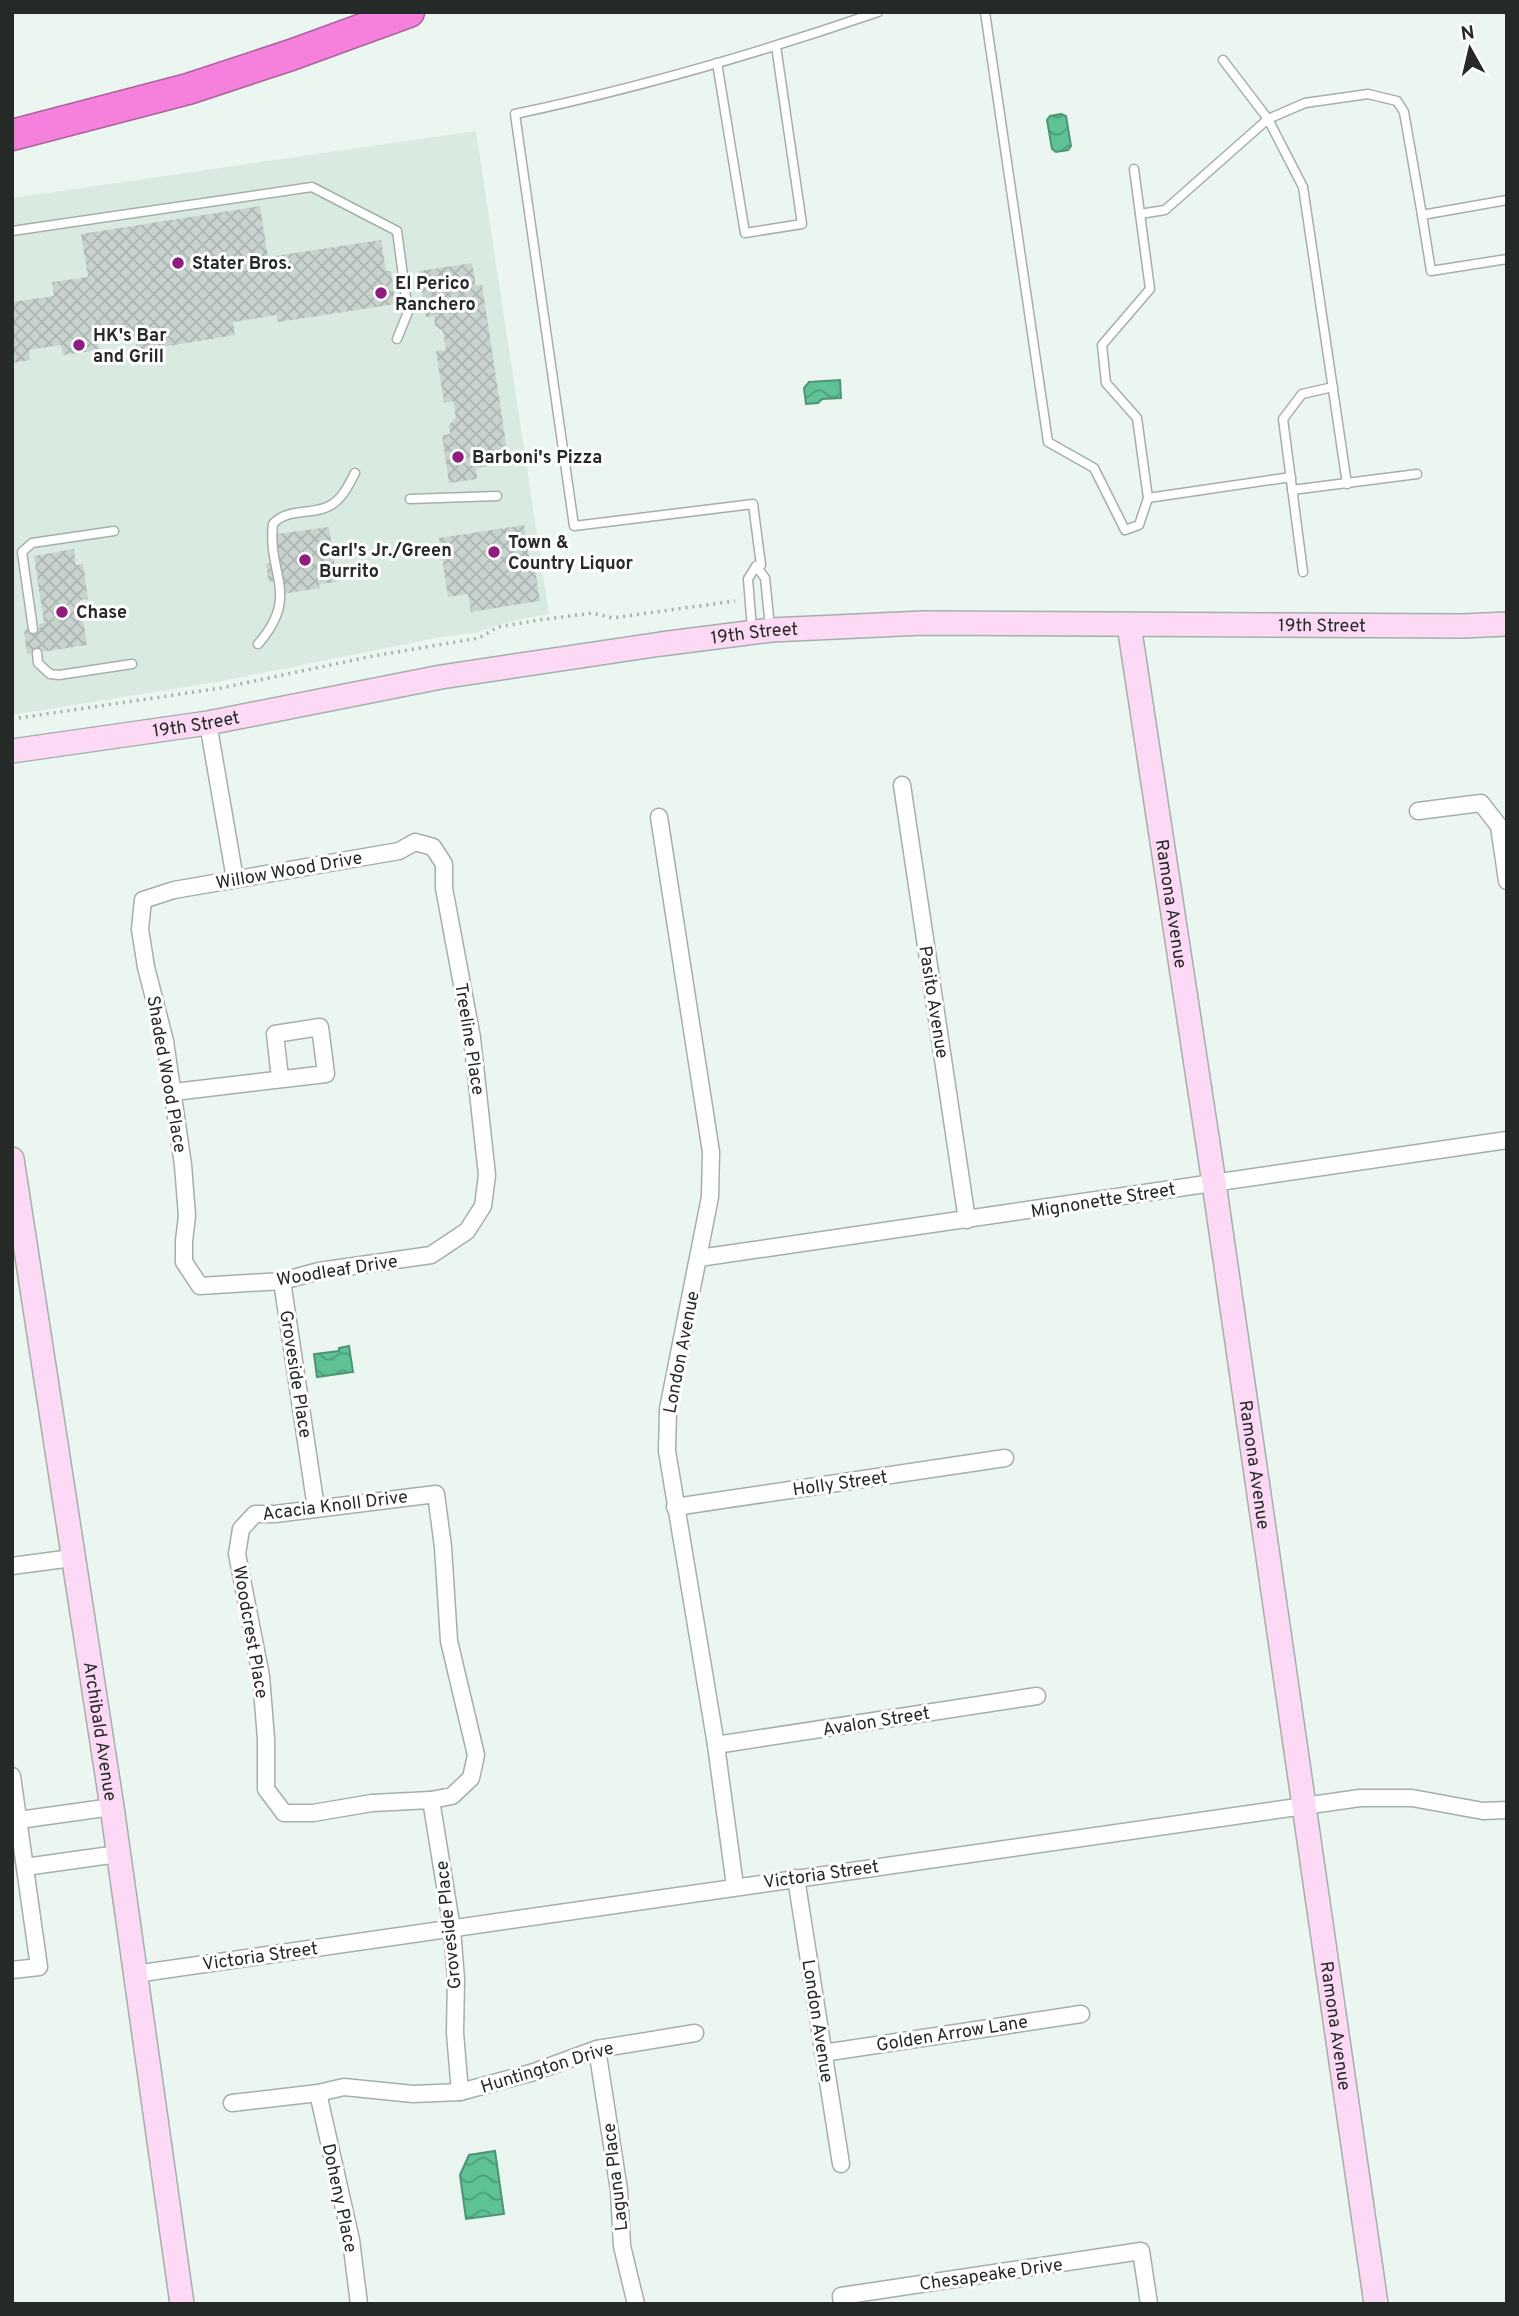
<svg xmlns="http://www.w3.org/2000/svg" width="1519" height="2316" font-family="Overpass,sans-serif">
	<defs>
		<pattern id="water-waves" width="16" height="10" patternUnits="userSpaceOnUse" patternTransform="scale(1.75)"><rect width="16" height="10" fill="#5ec295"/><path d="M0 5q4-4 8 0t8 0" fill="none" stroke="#4d9e7a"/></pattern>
		<pattern id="building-cross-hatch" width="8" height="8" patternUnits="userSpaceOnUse" patternTransform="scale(1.75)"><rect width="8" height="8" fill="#c9d3ce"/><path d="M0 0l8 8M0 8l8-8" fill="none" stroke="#acb5b1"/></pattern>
	</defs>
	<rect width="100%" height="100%" fill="#ebf6f0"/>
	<polygon fill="#d9ebe1" points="476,131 549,614 504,623 475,633 441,637 223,681 12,715 12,198"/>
	<g fill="url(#water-waves)" stroke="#4d9474" stroke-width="2">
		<polygon points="1061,114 1066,116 1071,146 1068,150 1056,152 1052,149 1047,120 1050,116"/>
		<polygon points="840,380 841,398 822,399 818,403 806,404 804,388 809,382"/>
		<polygon points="349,1346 353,1372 317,1377 314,1354 339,1351 339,1348"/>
		<polygon points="495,2151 504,2214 466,2219 460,2175 469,2155"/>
	</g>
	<g fill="url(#building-cross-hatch)">
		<polygon points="260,206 268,257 381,240 386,271 391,271 396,304 278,322 277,315 233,322 235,335 137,351 135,338 98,343 99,350 63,355 61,345 29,350 30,360 12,363 12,302 54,296 52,282 88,277 81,234"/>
		<polygon points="472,263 476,286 482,285 509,463 476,468 477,479 449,483 442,435 450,434 449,425 456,417 453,401 444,403 436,351 446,350 443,331 435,326 434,316 426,317 419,271"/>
		<polygon points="524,525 531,570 535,569 540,601 471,612 468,594 448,597 439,538"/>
		<polygon points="329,527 337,582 319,584 320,588 282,594 280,580 269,582 266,564 277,562 277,558 279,557 276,534"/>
		<polygon points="74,549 76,565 83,564 88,599 80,600 87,645 27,654 24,630 40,628 39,624 44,623 34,556"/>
	</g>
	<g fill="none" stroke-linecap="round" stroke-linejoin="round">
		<g stroke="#a5afaa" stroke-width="11">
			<g id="lane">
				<polyline points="985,12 1048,442 1094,468 1125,530 1139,525 1148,498 1137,418 1106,383 1102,345 1150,289 1134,169"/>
				<polyline points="1223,60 1268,119 1303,187 1347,484"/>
				<polyline points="717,63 745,233 802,224 776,46"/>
				<polyline points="1507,200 1422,215 1431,271 1507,259"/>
				<polyline points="1140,214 1165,210 1268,119 1305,103 1368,94 1397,101 1404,112 1422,215"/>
				<polyline points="12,231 312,187 397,231 408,312 397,339"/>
				<polyline points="1292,490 1417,474"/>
				<polyline points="1148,498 1291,477"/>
				<polyline points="410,499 497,496"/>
				<path d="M761 565 753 504 574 526 515 114C638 88 759 53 878 12"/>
				<polyline points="1303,572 1283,419 1302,394 1333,387"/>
				<polyline points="33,629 22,552 32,543 114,531"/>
				<polyline points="752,629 748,579 756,566 765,578 770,627"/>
				<path d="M258 644C301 595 267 575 273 524 288 507 313 516 331 505 343 498 349 484 355 473"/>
				<polyline points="37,653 38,663 50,674 59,675 132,664"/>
			</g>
		</g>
		<g stroke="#a5afaa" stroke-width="19">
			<g id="street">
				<polyline points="208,723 235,879"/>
				<polyline points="902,785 967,1220"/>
				<polyline points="1418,811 1481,803 1499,826 1507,881"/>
				<polyline points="659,817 711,1152 710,1197 668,1409 667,1451 716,1745 735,1886"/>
				<polygon points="415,842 433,847 444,864 444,888 472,1038 487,1175 483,1206 467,1231 431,1255 319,1271 282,1281 200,1286 184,1262 184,1241 187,1216 183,1165 165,1041 146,967 140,929 143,900 174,890 399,851"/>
				<polyline points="174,1092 326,1074 320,1027 275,1034 280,1078"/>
				<polyline points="699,1258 1507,1140"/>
				<polyline points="282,1281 316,1508"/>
				<polygon points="436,1494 443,1547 449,1641 476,1755 471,1778 452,1796 431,1800 372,1803 313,1813 284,1813 266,1789 266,1739 261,1676 237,1554 241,1529 255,1514 275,1514"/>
				<polyline points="675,1507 1005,1458"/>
				<polyline points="12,1566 72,1558"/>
				<polyline points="716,1745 1037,1696"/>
				<polyline points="12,1776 39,1967 12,1970"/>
				<polyline points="431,1800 452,1929 456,1979 455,2033 460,2092"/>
				<polyline points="19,1820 112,1807"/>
				<polyline points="25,1867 118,1854"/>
				<polyline points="796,1878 841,2164"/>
				<polyline points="135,1974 1360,1798 1412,1798 1483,1811 1507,1810"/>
				<polyline points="597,2049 619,2190 622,2246 636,2304"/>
				<polyline points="823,2053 1081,2014"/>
				<polyline points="318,2093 351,2240 359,2304"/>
				<polyline points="232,2103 318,2093 344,2087 413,2094 460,2092 534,2072 597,2049 695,2033"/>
				<polyline points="842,2304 841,2296 1141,2251 1149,2304"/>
			</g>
		</g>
		<g stroke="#a5afaa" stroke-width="26">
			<g id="secondary">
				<path id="s1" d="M1129 625 1214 1183 1376 2304"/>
				<path id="s2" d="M12 751 208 723 441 677 661 644 771 630 923 623 1463 626 1507 624"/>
				<path id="s3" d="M12 1159 112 1807 182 2304"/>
			</g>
		</g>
		<g stroke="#ac629d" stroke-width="33">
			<polyline id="highway" points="12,135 188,89 291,55 409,12"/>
		</g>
		<polyline stroke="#a7b0ab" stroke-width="3.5" stroke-dasharray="2 5" stroke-linecap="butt" points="12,719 221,688 373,656 479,638 498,627 539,620 593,613 612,618 735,601"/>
		<use href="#lane" stroke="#fff" stroke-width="8"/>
		<use href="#street" stroke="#fff" stroke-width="16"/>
		<use href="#secondary" stroke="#fcd9f4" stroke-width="23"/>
		<use href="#highway" stroke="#f581dc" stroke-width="30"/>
	</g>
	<g fill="#901d7d" stroke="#fff" stroke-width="2.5">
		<circle cx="178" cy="263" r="7"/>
		<circle cx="381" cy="293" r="7"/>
		<circle cx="79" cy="345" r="7"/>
		<circle cx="458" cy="457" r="7"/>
		<circle cx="494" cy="552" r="7"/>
		<circle cx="305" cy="560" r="7"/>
		<circle cx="62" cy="612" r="7"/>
	</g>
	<g text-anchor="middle" stroke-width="6" stroke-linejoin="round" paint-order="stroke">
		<g font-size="18" font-weight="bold" fill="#252927" stroke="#fff" text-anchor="start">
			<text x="192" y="269">Stater Bros.</text>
			<text x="395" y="289">El Perico<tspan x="395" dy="21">Ranchero</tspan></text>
			<text x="93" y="341">HK's Bar<tspan x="93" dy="21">and Grill</tspan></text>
			<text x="472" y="463">Barboni's Pizza</text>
			<text x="508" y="548">Town &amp;<tspan x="508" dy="21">Country Liquor</tspan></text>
			<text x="319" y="556">Carl's Jr./Green<tspan x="319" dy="21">Burrito</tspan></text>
			<text x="76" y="618">Chase</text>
		</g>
		<g font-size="18" fill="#252927" stroke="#fff">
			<text dy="6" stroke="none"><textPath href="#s2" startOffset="1320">19th Street</textPath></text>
			<text dy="6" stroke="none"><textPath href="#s2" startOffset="752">19th Street</textPath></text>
			<text dy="6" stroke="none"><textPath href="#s2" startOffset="186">19th Street</textPath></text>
			<text transform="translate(289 870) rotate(-10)" y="6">Willow Wood Drive</text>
			<text dy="6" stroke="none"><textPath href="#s1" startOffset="282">Ramona Avenue</textPath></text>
			<text transform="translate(934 1002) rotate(81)" y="6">Pasito Avenue</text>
			<text transform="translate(470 1039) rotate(81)" y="6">Treeline Place</text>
			<text transform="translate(167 1074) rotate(80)" y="6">Shaded Wood Place</text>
			<text transform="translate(1103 1200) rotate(-9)" y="6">Mignonette Street</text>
			<text transform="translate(337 1270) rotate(-9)" y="6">Woodleaf Drive</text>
			<text transform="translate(681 1352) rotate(-79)" y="6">London Avenue</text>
			<text transform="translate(296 1374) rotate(81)" y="6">Groveside Place</text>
			<text dy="6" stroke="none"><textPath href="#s1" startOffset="849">Ramona Avenue</textPath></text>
			<text transform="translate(840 1483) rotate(-8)" y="6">Holly Street</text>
			<text transform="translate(335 1505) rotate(-7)" y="6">Acacia Knoll Drive</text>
			<text transform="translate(251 1632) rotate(80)" y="6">Woodcrest Place</text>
			<text transform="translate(876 1721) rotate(-9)" y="6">Avalon Street</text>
			<text dy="6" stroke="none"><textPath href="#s3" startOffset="579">Archibald Avenue</textPath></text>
			<text transform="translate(821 1874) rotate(-8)" y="6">Victoria Street</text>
			<text transform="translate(448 1925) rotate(-96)" y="6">Groveside Place</text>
			<text transform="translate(260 1956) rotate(-8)" y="6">Victoria Street</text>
			<text transform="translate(818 2021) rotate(81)" y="6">London Avenue</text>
			<text dy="6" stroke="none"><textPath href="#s1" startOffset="1416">Ramona Avenue</textPath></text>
			<text transform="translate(952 2033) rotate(-9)" y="6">Golden Arrow Lane</text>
			<text transform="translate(547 2067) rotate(-17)" y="6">Huntington Drive</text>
			<text transform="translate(615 2177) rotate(-97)" y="6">Laguna Place</text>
			<text transform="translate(340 2198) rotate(78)" y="6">Doheny Place</text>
			<text transform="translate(991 2274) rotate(-8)" y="6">Chesapeake Drive</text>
		</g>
	</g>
	<rect width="1519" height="2316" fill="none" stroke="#252927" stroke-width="28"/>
	<g transform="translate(1470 49) rotate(352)" stroke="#ffffff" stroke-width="5" paint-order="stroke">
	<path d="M0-5L12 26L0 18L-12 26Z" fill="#252927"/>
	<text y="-10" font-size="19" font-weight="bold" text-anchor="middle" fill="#252927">N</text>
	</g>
</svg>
